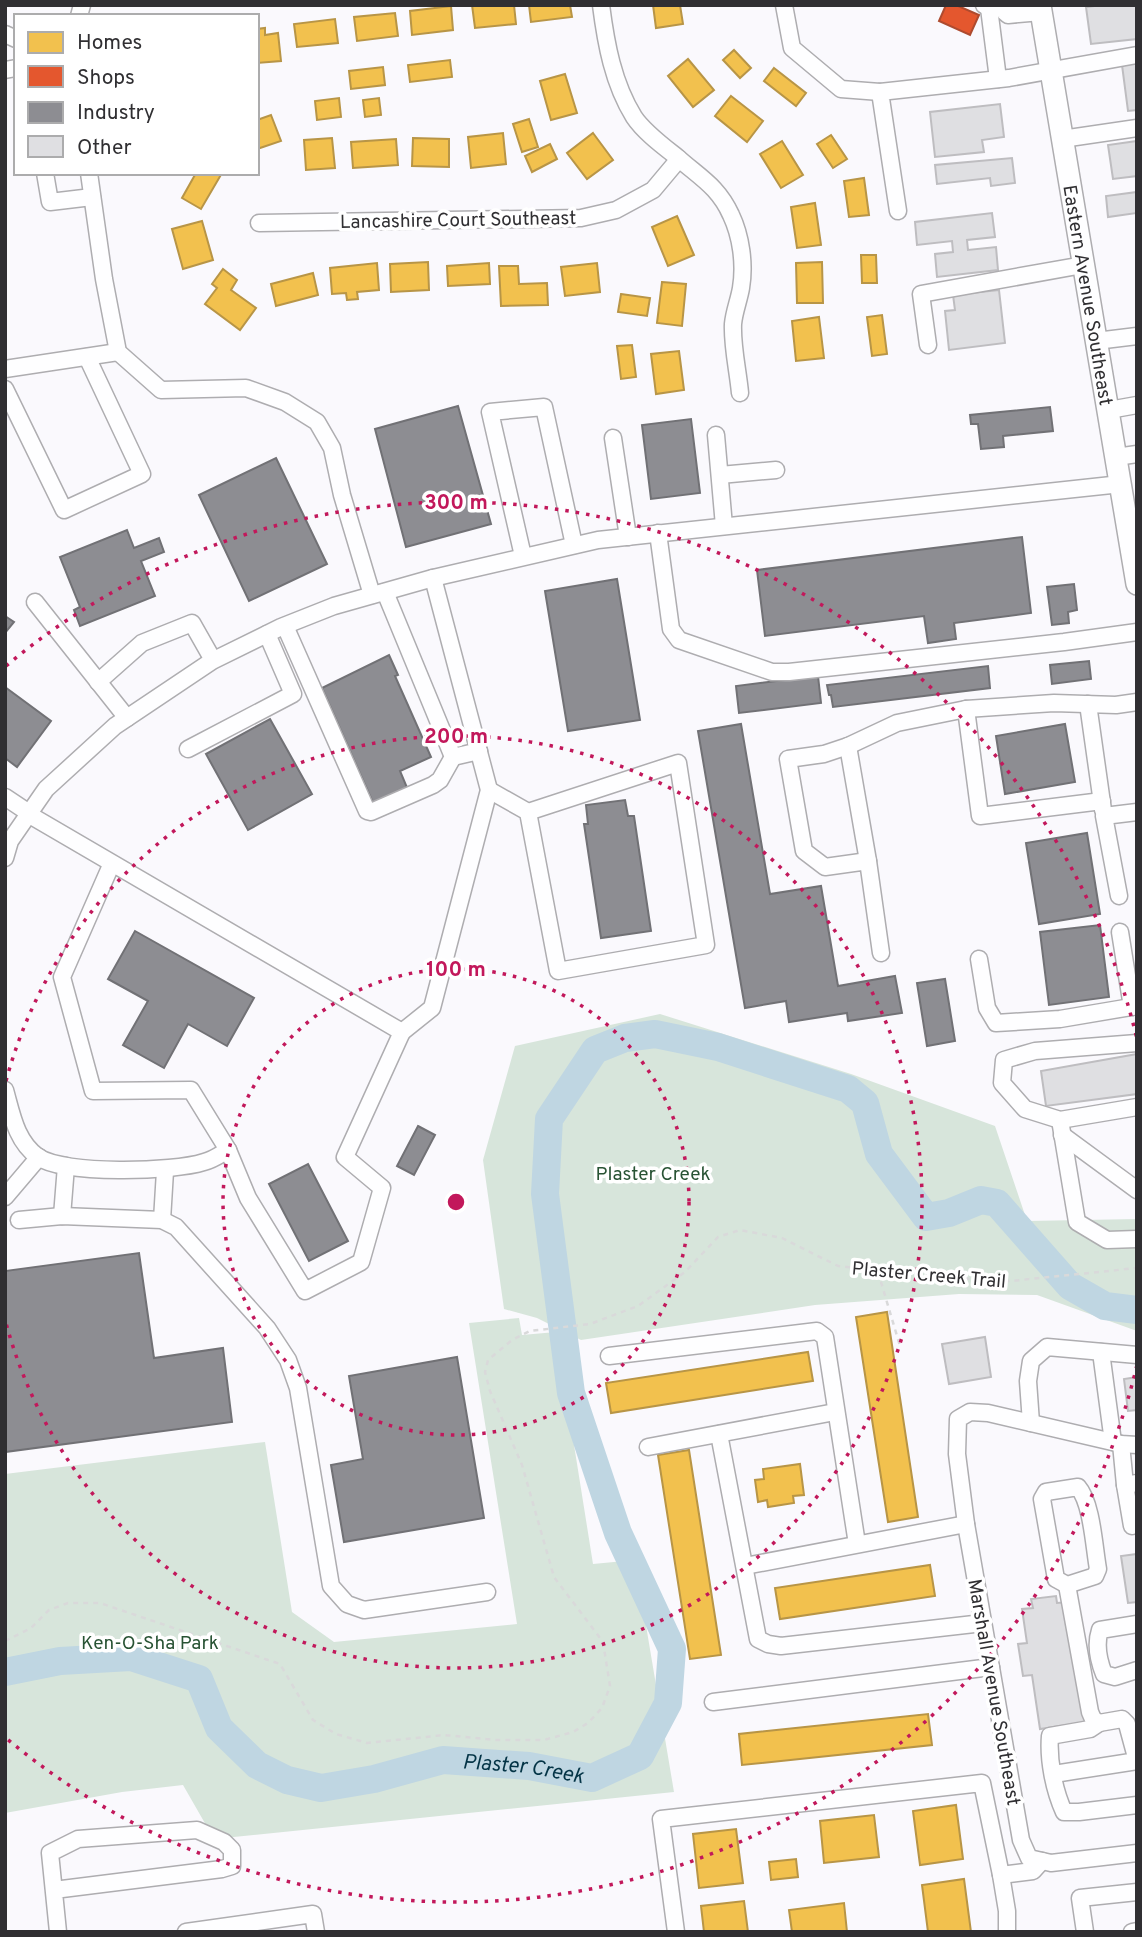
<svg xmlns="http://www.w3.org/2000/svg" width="1142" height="1937" font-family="Overpass,sans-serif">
	<rect width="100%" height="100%" fill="#faf9fd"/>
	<g fill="#d7e5db">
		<polygon points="660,1014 851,1074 995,1126 1027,1221 1137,1219 1137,1331 1037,1295 959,1294 815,1305 581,1340 537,1318 504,1309 483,1160 515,1046"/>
		<polygon points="519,1318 522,1335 556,1332 593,1564 635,1560 674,1792 214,1839 183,1785 122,1792 5,1813 5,1474 265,1442 292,1612 334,1642 517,1624 469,1323"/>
	</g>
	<g fill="#f2c14e" stroke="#b89546" stroke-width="2">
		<polygon points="472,5 514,5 516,24 475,28"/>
		<polygon points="529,5 570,5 572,17 531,22"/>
		<polygon points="653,5 680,5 683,24 656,28"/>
		<polygon points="451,6 453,30 412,35 410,11"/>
		<polygon points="395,13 398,36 357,41 354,17"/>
		<polygon points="335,19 338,43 297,47 294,24"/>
		<polygon points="265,28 265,35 278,33 281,61 257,63 257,29"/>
		<polygon points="734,50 751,68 740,78 723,60"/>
		<polygon points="688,59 714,90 693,107 668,76"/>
		<polygon points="450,60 452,77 410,82 408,65"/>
		<polygon points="383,67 385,85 351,89 349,71"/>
		<polygon points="774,68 806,93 796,106 764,81"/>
		<polygon points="565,74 577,113 551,120 540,81"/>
		<polygon points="731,96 763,121 747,142 715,116"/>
		<polygon points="339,98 341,117 317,120 315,101"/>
		<polygon points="379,98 381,115 365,117 363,100"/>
		<polygon points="271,115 281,141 257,149 257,120"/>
		<polygon points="529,119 538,147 522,152 513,124"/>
		<polygon points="503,133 506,164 471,168 468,137"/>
		<polygon points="593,133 613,160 587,179 567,153"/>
		<polygon points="831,135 847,159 833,168 817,144"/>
		<polygon points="332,138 335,168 306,170 304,140"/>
		<polygon points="413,138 449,139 449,167 412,166"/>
		<polygon points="396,139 398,165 353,168 351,142"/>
		<polygon points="782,141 803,175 781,188 760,154"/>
		<polygon points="550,144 557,159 532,172 525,156"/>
		<polygon points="196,173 222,173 201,209 182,198"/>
		<polygon points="864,178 869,215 849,217 844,181"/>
		<polygon points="815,203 821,245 797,248 791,207"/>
		<polygon points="677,216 694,255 668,266 652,227"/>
		<polygon points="202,221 213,260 183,269 172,229"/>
		<polygon points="861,255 876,255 877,283 862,283"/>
		<polygon points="428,262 429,290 391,292 390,264"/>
		<polygon points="822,262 823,303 797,303 796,263"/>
		<polygon points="377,263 379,290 357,292 358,299 347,300 346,293 332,294 330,268"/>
		<polygon points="489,263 490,284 448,286 447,266"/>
		<polygon points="597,263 600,292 565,296 561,267"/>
		<polygon points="499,266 518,266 519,284 547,283 548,305 501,306"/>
		<polygon points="223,269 237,280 231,290 256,308 240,330 205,304 217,288 212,284"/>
		<polygon points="313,273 318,295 276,306 271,284"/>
		<polygon points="662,282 686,284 682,326 657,323"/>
		<polygon points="621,294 650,298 647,316 618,312"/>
		<polygon points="882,315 887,354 872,356 867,317"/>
		<polygon points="819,317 824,358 796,361 792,321"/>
		<polygon points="632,345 636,377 621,379 617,346"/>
		<polygon points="679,351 684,390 656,394 651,354"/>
		<polygon points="887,1312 918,1517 888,1522 856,1317"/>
		<polygon points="808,1352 813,1381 611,1413 606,1383"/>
		<polygon points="689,1450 721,1655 690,1659 658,1455"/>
		<polygon points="800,1464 804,1495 793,1496 794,1503 768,1507 767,1500 758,1502 755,1480 764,1479 763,1469"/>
		<polygon points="930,1565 935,1596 780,1619 775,1588"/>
		<polygon points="928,1714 932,1745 742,1765 739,1734"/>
		<polygon points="956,1805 963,1859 920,1865 913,1811"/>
		<polygon points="874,1815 879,1857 824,1863 820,1821"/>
		<polygon points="736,1829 743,1883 699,1888 693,1834"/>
		<polygon points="796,1859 798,1877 771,1880 769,1862"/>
		<polygon points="964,1879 971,1932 928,1932 922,1885"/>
		<polygon points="744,1901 748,1932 704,1932 701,1906"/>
		<polygon points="844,1903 847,1932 792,1932 789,1910"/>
	</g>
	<polygon fill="#e4572e" stroke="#ae4b2f" stroke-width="2" points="946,5 956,5 979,15 970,35 939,21"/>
	<g fill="#8d8d92" stroke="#717175" stroke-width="2">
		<polygon points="458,406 491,524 406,547 375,429"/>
		<polygon points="1050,407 1053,431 1003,436 1004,447 981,449 978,424 971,424 970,415"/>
		<polygon points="691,419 700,493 651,499 642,425"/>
		<polygon points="276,458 327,564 249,601 199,495"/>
		<polygon points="127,530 134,548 159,538 164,552 141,561 155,596 80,626 74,610 80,607 60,557"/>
		<polygon points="1022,537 1031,613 954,623 956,639 928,643 924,616 765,636 757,570"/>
		<polygon points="617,579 640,720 568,731 545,591"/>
		<polygon points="1074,584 1077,610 1068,612 1069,623 1052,625 1047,587"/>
		<polygon points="5,616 14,622 5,633"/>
		<polygon points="389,655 398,675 395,676 431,757 400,771 408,790 374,805 322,688"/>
		<polygon points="1089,661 1091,679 1052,684 1050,665"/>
		<polygon points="988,666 990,688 833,707 831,695 829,695 827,685"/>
		<polygon points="818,676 821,703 739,713 736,686"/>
		<polygon points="5,687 51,721 17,767 5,758"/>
		<polygon points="270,719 312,794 248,830 206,754"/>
		<polygon points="741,724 770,894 821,886 838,986 895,976 902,1013 848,1021 847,1013 789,1022 786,1001 745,1008 698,731"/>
		<polygon points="1065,724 1075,782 1005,794 996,736"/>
		<polygon points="625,800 628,816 634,816 651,931 601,938 584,824 588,824 586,805"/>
		<polygon points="1087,833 1100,914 1039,924 1026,843"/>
		<polygon points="1100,925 1109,997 1049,1005 1040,932"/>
		<polygon points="135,931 254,998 227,1046 188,1024 164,1068 123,1045 148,1001 108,979"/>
		<polygon points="945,979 955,1041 927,1046 917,983"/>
		<polygon points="418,1126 435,1135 414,1175 397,1166"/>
		<polygon points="308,1164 348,1241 309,1261 269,1184"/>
		<polygon points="139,1253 154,1358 223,1348 232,1422 5,1452 5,1271"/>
		<polygon points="457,1357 484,1518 344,1542 331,1465 363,1459 349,1376"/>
	</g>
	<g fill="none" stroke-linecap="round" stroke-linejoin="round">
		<path stroke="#bfd6e2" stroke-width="28" id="s1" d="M5 1672 60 1661 131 1657 199 1679 219 1728 257 1765 287 1780 321 1788 374 1779 443 1760 529 1766 592 1778 640 1756 668 1703 672 1649 618 1533 571 1393 545 1194 549 1119 595 1050 625 1038 655 1034 718 1047 848 1089 865 1103 879 1154 926 1217 949 1213 981 1200 997 1203 1070 1286 1105 1306 1137 1310"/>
	</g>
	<g fill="#dfdfe2" stroke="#bebdc0" stroke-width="2">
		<polygon points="1103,5 1137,5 1137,39 1091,44 1086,7"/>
		<polygon points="1137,63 1137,110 1128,111 1122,65"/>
		<polygon points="1000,104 1004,137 982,140 984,152 935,157 930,112"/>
		<polygon points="1137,141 1137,176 1113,179 1108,145"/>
		<polygon points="1012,158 1015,183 991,186 990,178 937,184 935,165"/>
		<polygon points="1137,192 1137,213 1108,217 1106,196"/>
		<polygon points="992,213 995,237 967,240 968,250 996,247 998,270 937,277 935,254 953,252 952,241 917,245 915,222"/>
		<polygon points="999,290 1005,343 949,350 945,311 955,310 953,295"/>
		<polygon points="1137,1054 1137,1094 1046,1106 1041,1071"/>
		<polygon points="985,1337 991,1377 949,1384 942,1344"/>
		<polygon points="1137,1377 1137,1410 1128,1411 1124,1379"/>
		<polygon points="1137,1554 1137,1602 1128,1603 1121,1556"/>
		<polygon points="1056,1596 1057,1603 1069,1602 1087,1722 1040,1729 1032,1675 1023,1676 1018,1644 1027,1643 1022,1609 1033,1608 1031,1599"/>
	</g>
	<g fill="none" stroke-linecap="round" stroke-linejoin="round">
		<g stroke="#aeadb0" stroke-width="19">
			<g id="minor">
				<path d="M601 5C606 44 613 83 634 117 644 132 663 146 677 157 699 177 718 186 731 215 741 236 745 264 741 288 739 300 734 312 733 324 732 346 738 371 740 393"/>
				<polyline points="784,5 792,48 841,89 880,92"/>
				<polyline points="984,5 989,8 1001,9 1008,15 1041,12"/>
				<polyline points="989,8 998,79"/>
				<polyline points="79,16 82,5"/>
				<polyline points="5,34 16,39"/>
				<polyline points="5,70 16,68"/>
				<polyline points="1062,139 1137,128"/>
				<polyline points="45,173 50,202 92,197"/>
				<polyline points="89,173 104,279 118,352 161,390 246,388 285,402 317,422 332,448 342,495 372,595"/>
				<polyline points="898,211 880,92 1009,78 1137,55"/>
				<polyline points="259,223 581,218 616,210 653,190 679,159"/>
				<polyline points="1096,341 1137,336"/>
				<polyline points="928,345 921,294 1083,265"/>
				<polyline points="5,369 118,352"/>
				<polyline points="5,389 64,510 142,474 87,357"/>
				<polyline points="1109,410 1137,405"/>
				<polyline points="716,435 724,526"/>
				<polyline points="613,438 628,537"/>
				<polyline points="1116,457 1137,454"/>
				<polyline points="720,475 776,470"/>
				<polyline points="658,533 671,629 679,640 772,672 789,672 1064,642 1137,632"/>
				<polyline points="523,556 490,412 544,407 574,545"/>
				<polyline points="385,592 453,757 479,751"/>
				<polyline points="35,602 127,718"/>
				<polyline points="285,626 367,811 371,812 433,785 440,780 453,757"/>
				<polyline points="98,682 142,643 192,623 213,660"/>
				<polyline points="1088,704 1103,810"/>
				<polyline points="966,709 980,816 1102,801"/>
				<polyline points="848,746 868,861"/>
				<polyline points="188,749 293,694 267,634"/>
				<polyline points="489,790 528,812 678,763 706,945 558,971 528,812"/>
				<polyline points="5,797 29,813"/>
				<polyline points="28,814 402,1032 345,1157 382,1188 361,1262 305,1291 248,1198 228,1150 191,1090 93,1091 62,977 112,863"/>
				<polyline points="5,858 10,841 46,789 115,726 212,661 281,627 334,606 433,578 598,540 1121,484"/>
				<polyline points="1119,896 1104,816 1137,812"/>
				<polyline points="1120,932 1132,1007"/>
				<polyline points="881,953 868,861 825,867 804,851 788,759 824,754 848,746 897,723 966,709 1054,703 1116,705 1137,702"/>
				<polyline points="979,959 987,1008 996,1023 1060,1019 1137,1006"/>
				<polyline points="402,1032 432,1008 489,790 433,578"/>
				<polyline points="1137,1043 1035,1051 1004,1060 1002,1083 1025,1109 1060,1120 1137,1107"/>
				<path d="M5 1090C12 1115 16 1141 38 1157 65 1175 173 1172 204 1162 213 1160 221 1154 228 1150"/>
				<polyline points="1060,1120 1077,1222 1107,1240 1137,1239"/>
				<polyline points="1062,1135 1137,1190"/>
				<polyline points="5,1197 39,1157"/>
				<polyline points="62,1216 66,1166"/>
				<polyline points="19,1220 62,1216 162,1220 176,1227 267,1328 288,1360 298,1388 331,1586 347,1604 364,1610 487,1592"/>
				<polyline points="162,1220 165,1171"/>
				<polyline points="1101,1352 1113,1442"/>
				<polyline points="609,1356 817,1331 825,1337 857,1544"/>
				<polyline points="1031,1423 1028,1381 1031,1361 1047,1347 1137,1355"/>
				<polyline points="719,1434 758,1639 768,1644 781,1646 983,1623"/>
				<polyline points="1121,1444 1125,1485"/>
				<polyline points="1137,1445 1121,1444 988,1413 970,1412 958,1419 957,1454 966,1524 1021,1840 1029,1858 1051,1863 1137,1853"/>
				<polyline points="648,1447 835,1412"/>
				<polyline points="1137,1483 1125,1485 1132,1526 1137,1525"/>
				<path d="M1078 1487C1092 1503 1094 1547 1098 1569L1095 1576 1067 1585 1056 1579 1042 1499 1046 1492Z"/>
				<polyline points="745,1566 966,1524"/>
				<path d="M1137 1624 1100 1630C1095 1645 1098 1659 1104 1674L1115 1677 1137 1670"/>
				<polyline points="713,1702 991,1667"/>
				<path d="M1099 1723 1090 1729 1050 1736C1048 1760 1054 1790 1064 1812H1079L1137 1805"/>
				<polyline points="1054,1774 1137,1761 1127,1724 1122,1719 1099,1723 1093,1719 1090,1712 1067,1585"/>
				<polyline points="1001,1875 1033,1871 1042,1861"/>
				<polyline points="54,1890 222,1869 232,1866 232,1850 224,1842 197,1830 78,1839 50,1853 58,1932"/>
				<polyline points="186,1932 313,1914 316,1932"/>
				<polyline points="676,1932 661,1819 982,1783 1001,1875 1007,1911 1007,1932"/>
				<polyline points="1085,1932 1080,1898 1137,1892"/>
				<polyline points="1132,1932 1137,1931"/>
			</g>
		</g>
		<g stroke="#aeadb0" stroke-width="24">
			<g id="major">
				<path id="s2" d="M1040 5 1137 584"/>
			</g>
		</g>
		<g stroke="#d9d9da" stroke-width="2.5" stroke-dasharray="5 5" stroke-linecap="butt">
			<polyline points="878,1272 900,1346"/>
			<polyline points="5,1641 31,1628 49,1610 68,1603 100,1603 280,1664 313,1720 336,1734 367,1743 444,1735 496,1740 544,1740 573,1732 588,1723 602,1708 610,1686 603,1642 554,1577 522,1465 490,1391 485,1372 488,1360 512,1340 530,1331 590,1324 638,1306 685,1272 718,1237 740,1230 782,1238 838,1266 937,1277 1011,1281 1137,1268"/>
		</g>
		<use href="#minor" stroke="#fefeff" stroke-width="16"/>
		<use href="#major" stroke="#fefeff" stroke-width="21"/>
	</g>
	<g fill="none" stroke="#c2185b" stroke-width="3.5" stroke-dasharray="3.5 7">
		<circle cx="456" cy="1202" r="233"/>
		<path d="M6 1081A466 466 0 1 1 6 1323"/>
		<path d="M1137 1365A700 700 0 0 1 6 1738M6 666A700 700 0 0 1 1137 1039"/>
	</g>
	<g text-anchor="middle" stroke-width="7" stroke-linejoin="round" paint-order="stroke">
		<g font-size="19" fill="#302f32" stroke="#fff">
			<text transform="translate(458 219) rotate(-1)" y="7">Lancashire Court Southeast</text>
			<text dy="7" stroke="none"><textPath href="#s2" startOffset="294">Eastern Avenue Southeast</textPath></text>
			<text transform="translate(929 1274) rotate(5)" y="7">Plaster Creek Trail</text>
			<text transform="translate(995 1692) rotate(80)" y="7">Marshall Avenue Southeast</text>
		</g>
		<g font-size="19" fill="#285334" stroke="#fff">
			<text x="653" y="1180">Plaster Creek</text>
			<text x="150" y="1649">Ken-O-Sha Park</text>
		</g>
		<g font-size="21" font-style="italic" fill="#043446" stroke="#fff">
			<text dy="7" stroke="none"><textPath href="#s1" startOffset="579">Plaster Creek</textPath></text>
		</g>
	</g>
	<circle cx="456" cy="1202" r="10" fill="#c2185b" stroke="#fff" stroke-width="3.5"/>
	<g font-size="21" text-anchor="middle" font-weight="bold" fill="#c2185b" stroke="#fff" stroke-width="7" stroke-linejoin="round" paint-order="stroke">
		<text x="456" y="509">300 m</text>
		<text x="456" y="743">200 m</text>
		<text x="456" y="976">100 m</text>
	</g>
	<rect width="1142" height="1937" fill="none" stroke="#302f32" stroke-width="14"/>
	<rect x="14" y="14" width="245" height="161" fill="#ffffff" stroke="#acacad" stroke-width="2"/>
	<rect x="28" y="32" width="35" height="21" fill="#f2c14e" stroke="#acacad" stroke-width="2"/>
	<text x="77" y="49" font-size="21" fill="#302f32">Homes</text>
	<rect x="28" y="66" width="35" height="21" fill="#e4572e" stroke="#acacad" stroke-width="2"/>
	<text x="77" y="84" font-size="21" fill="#302f32">Shops</text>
	<rect x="28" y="102" width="35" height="21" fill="#8d8d92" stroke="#acacad" stroke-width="2"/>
	<text x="77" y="119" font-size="21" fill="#302f32">Industry</text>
	<rect x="28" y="136" width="35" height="21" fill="#dfdfe2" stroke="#acacad" stroke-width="2"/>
	<text x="77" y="154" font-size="21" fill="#302f32">Other</text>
</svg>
